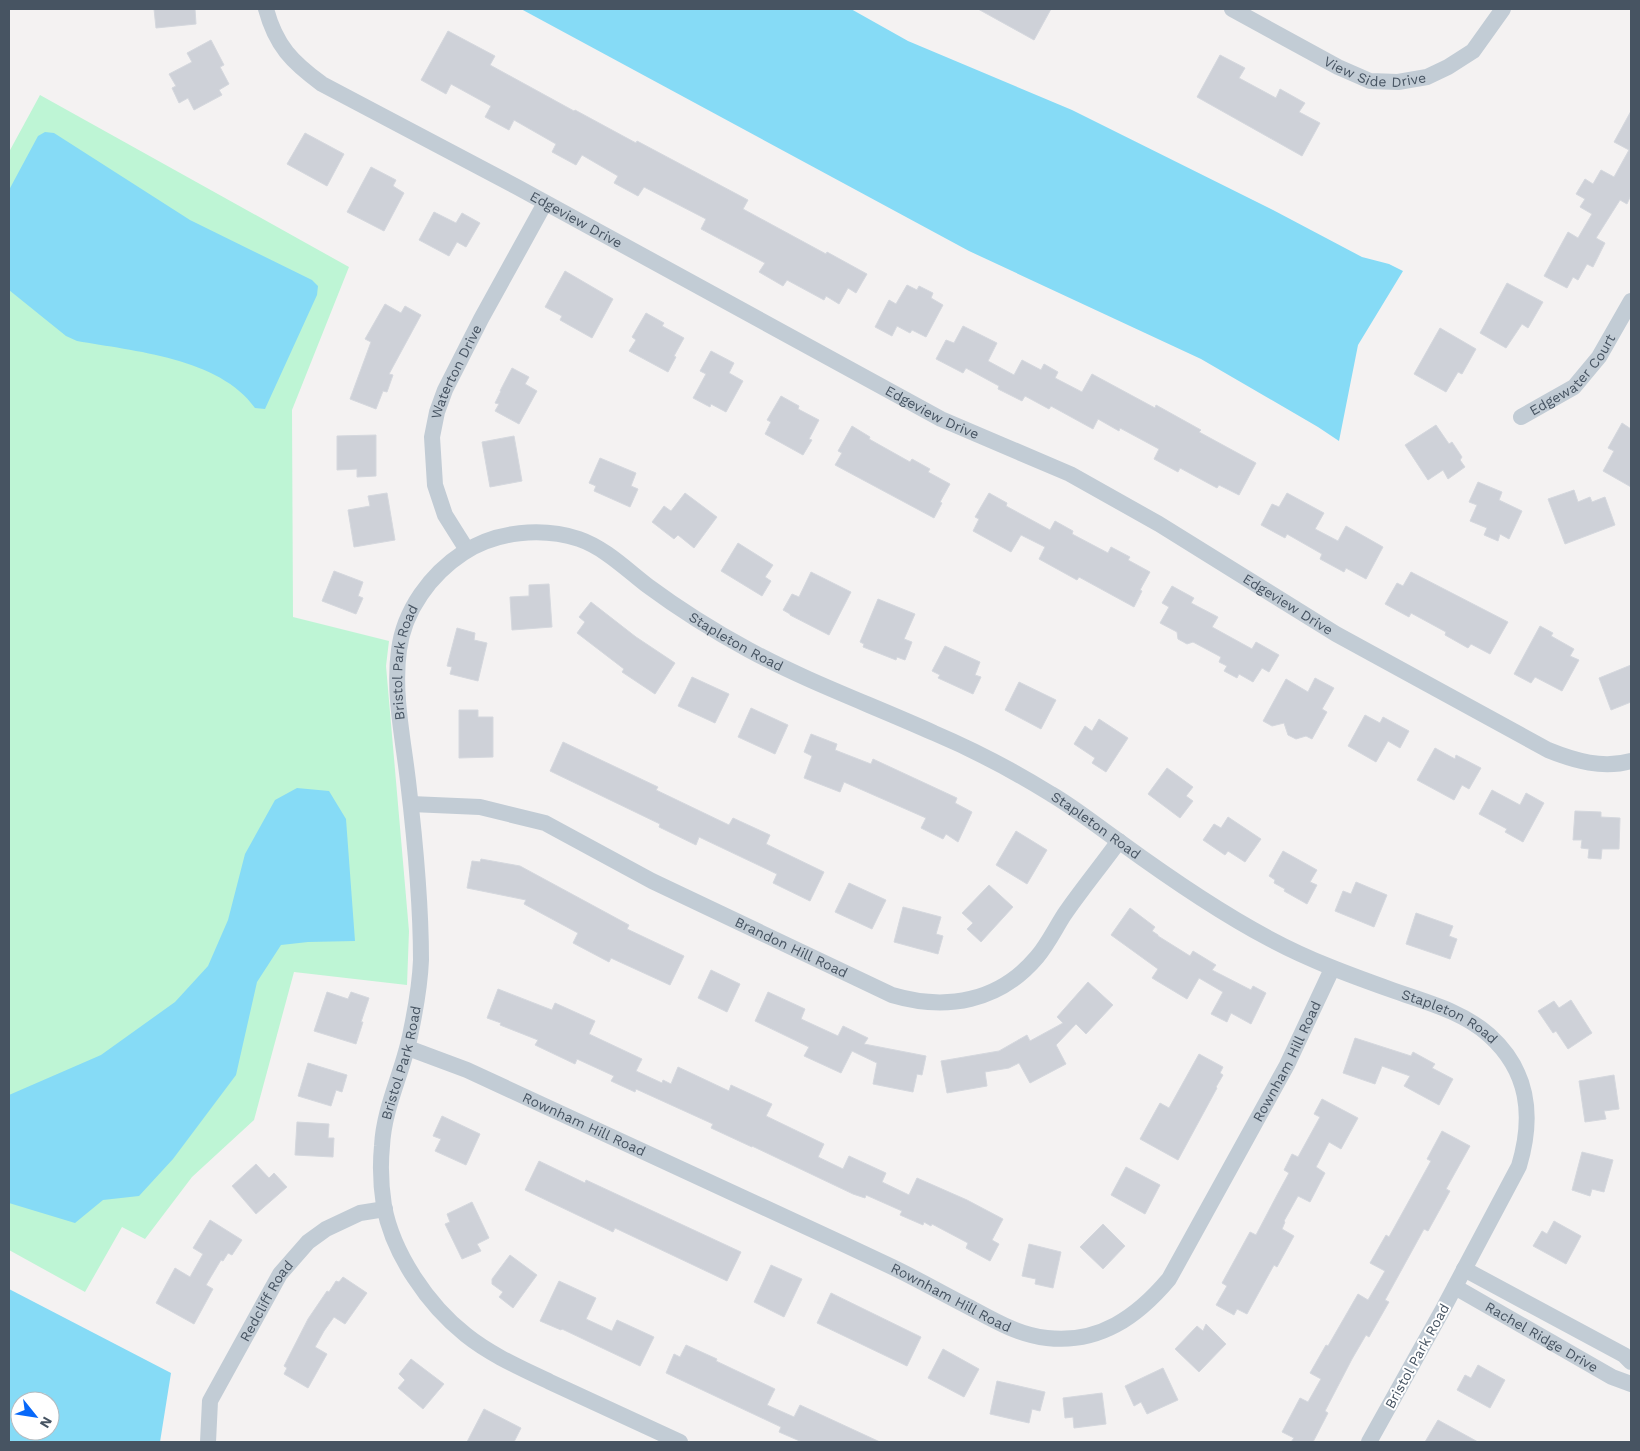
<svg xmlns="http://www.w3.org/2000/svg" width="1640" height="1451" font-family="'Work Sans',sans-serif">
	<rect width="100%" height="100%" fill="#f4f2f2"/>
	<polygon fill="#bef5d5" points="40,95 349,267 292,410 293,617 389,641 386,666 409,931 407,985 294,972 254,1120 192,1177 145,1239 122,1227 85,1292 9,1250 9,152"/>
	<g fill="#86dbf6" fill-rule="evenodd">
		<polygon points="521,9 851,9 908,41 1072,110 1273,210 1362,257 1389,264 1403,271 1358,345 1339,441 1318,427 1201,359 969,251"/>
		<path d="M45 132 54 133 190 220 312 280 318 286 317 295 265 409 255 408C220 358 133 351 77 341L66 336 9 290V190L38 136Z"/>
		<polygon points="297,788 329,791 346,819 355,941 308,942 281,945 257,982 236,1075 173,1159 139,1196 103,1200 75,1223 9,1203 9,1095 101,1055 175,1002 208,966 228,920 245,854 275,800"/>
		<path d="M9 1289 171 1373 160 1442H9ZM20 1401H50V1431H20Z"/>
	</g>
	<g fill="#ced1d8" stroke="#d5d8de">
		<polygon points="154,9 195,9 196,24 156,28"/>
		<polygon points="978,9 1051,9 1034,40"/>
		<polygon points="448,31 495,56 490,65 574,111 575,110 636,143 637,141 748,200 743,209 826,254 827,252 867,274 856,293 848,288 839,304 826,296 824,300 787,280 783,286 759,272 765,263 701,229 706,219 644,187 638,196 614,183 618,176 582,155 576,165 552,152 556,144 514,120 509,130 485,117 491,106 451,84 446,94 421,80"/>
		<polygon points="211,40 224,65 220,67 229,84 219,90 222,95 194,110 188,98 179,103 172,88 176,86 169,74 192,62 187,53"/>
		<polygon points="1220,55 1245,68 1239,78 1276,98 1280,89 1305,103 1299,112 1320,123 1302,156 1197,97"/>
		<polygon points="1631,111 1631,195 1627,204 1620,200 1596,238 1605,243 1593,267 1587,264 1578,280 1573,277 1567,288 1544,276 1568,232 1578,238 1592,214 1580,207 1585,199 1576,194 1585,179 1593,184 1601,170 1614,177 1629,150 1614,142"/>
		<polygon points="305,133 344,154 327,186 287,164"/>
		<polygon points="371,167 396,180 393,186 404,193 384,231 347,212"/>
		<polygon points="434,212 456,223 462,213 480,223 466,247 457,242 449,256 419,240"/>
		<polygon points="565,271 613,299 592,338 560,320 562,316 545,307"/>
		<polygon points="1507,283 1543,302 1528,328 1522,324 1506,348 1480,333"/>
		<polygon points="907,285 917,290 919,286 933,293 931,298 943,305 926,337 912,330 910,333 897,326 892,336 875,327 889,300 896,304"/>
		<polygon points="385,304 401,313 405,306 421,315 389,374 393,375 387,392 383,391 376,409 350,399 371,342 365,339"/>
		<polygon points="646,313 664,323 662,326 684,338 674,356 676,357 668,372 629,351 636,340 632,337"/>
		<polygon points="963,326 997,343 988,361 1014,375 1022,360 1041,370 1044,364 1058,372 1055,378 1082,392 1092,374 1155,408 1156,405 1201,430 1199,432 1256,463 1239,495 1219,485 1217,488 1180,468 1178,472 1154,459 1159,449 1120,428 1119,431 1098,419 1093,429 1051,406 1049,409 1025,396 1022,401 998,389 999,386 966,368 963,373 936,359 946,340 954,343"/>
		<polygon points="1440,328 1476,349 1462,374 1458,372 1446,392 1414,374"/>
		<polygon points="711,351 734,363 729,373 743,381 726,412 711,404 710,407 693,398 706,374 700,371"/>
		<polygon points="512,368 529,377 525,384 537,391 519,424 495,411 499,404 495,403 501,391 500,391"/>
		<polygon points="781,396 799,406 798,409 819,420 809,439 812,440 803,455 765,434 771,422 767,420"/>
		<polygon points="1622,423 1631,429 1631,487 1603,471 1614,451 1608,448"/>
		<polygon points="1436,425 1449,444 1452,442 1462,457 1460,460 1465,467 1448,479 1443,470 1428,480 1405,445"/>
		<polygon points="852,426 870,437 869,439 910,462 912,459 930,469 928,472 950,484 940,502 942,503 934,518 835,465 842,453 838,451"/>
		<polygon points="376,435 376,476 357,477 357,469 337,470 337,436"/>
		<polygon points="514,436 522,481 490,487 482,442"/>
		<polygon points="600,458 636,473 631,486 638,489 630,507 594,491 596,486 589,483"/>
		<polygon points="1478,482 1502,492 1499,500 1522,511 1509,539 1500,534 1498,541 1484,535 1487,528 1470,521 1477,505 1469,502"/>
		<polygon points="1574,490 1578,502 1590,497 1592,502 1605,497 1615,525 1565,544 1548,499"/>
		<polygon points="387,493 395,540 354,547 348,510 370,506 368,496"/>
		<polygon points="685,493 717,517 694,548 678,535 674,539 652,522 664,506 671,511"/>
		<polygon points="989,493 1007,503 1006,506 1050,530 1055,521 1073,531 1072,534 1108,553 1111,547 1130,557 1128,560 1150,572 1140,590 1142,591 1134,607 1079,577 1077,580 1039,559 1045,547 1021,535 1011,552 973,531 979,519 975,517"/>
		<polygon points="1287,493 1324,513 1315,529 1338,541 1346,526 1383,547 1366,579 1346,568 1344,572 1320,559 1322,554 1287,534 1285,538 1261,525 1272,504 1279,507"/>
		<polygon points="738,543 773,565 765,577 771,581 762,596 721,571"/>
		<polygon points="334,571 363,582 358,596 363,598 356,614 322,601"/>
		<polygon points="811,572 851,592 829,635 790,615 790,614 783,610 792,594 799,597"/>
		<polygon points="1411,572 1508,622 1490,654 1471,644 1468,648 1445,635 1446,632 1411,613 1409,617 1385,604 1397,583 1403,586"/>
		<polygon points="549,584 552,627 512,630 510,597 529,596 529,585"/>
		<polygon points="1172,586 1194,598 1191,603 1218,617 1212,627 1252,649 1256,642 1279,655 1269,672 1262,668 1253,682 1239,674 1237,678 1224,671 1227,666 1219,662 1221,657 1193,642 1187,644 1178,639 1177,632 1160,623 1169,607 1162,603"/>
		<polygon points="878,599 915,614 904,639 912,642 905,660 897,657 896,660 863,647 864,644 860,642"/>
		<polygon points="591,602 636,637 675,663 655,694 622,672 624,669 577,633 585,622 579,617"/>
		<polygon points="1540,626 1553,633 1551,636 1574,649 1570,656 1579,660 1562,691 1535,677 1531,683 1514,674"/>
		<polygon points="457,628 475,633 474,640 487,643 478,681 450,674 452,667 447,666"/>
		<polygon points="945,646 980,662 975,675 981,677 973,694 938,678 940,675 932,671"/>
		<polygon points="1631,665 1631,702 1611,710 1599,678"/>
		<polygon points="692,677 729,694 715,723 678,706"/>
		<polygon points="1315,678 1334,688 1322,709 1327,712 1312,739 1306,736 1296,739 1288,735 1284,723 1272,726 1263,721 1286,679 1308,692"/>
		<polygon points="1019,682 1056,700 1041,729 1005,710"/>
		<polygon points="751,708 788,725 775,754 738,737"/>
		<polygon points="459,710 478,710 478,717 493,717 493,757 459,758"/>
		<polygon points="1365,715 1380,723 1383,717 1409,731 1400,748 1388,741 1376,762 1348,746"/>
		<polygon points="1099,719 1128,738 1106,772 1092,763 1095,758 1074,744 1085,726 1092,731"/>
		<polygon points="811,734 837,744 835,750 871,764 873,759 957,798 955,803 972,812 958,842 946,834 943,839 921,828 926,818 844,782 840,792 804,778 812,756 804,752"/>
		<polygon points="563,742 658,787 656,790 729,825 733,818 770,835 766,844 824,872 810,901 773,883 777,874 699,837 696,845 659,827 660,824 550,771"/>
		<polygon points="1435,748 1455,759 1456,755 1481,768 1469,789 1462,785 1454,800 1417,780"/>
		<polygon points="1167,768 1193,787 1186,796 1193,801 1180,818 1148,794"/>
		<polygon points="1492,790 1520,805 1526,793 1544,803 1523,842 1505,832 1507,829 1479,814"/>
		<polygon points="1575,811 1601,812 1601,817 1620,818 1619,849 1602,849 1601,859 1588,858 1589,849 1581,848 1582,840 1573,840"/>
		<polygon points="1228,817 1261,839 1245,862 1228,851 1225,855 1203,840 1214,824 1221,828"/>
		<polygon points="1016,831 1047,850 1027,884 996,865"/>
		<polygon points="1283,851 1317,870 1310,882 1317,885 1307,904 1284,891 1285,889 1274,883 1275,880 1269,876"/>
		<polygon points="481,859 520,866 629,925 627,929 684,956 670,985 611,958 609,962 573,943 578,933 524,904 526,900 467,888 472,861 480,862"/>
		<polygon points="1356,882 1387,895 1374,927 1335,911 1343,891 1351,894"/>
		<polygon points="849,883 886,900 872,929 835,912"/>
		<polygon points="989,885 1013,907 981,942 967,929 973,923 962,913"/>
		<polygon points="903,907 941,917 936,934 943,936 938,954 894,942"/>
		<polygon points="1130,908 1155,927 1152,931 1158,935 1158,936 1190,956 1193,951 1216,965 1212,970 1251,990 1253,986 1266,993 1251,1024 1231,1013 1227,1022 1211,1014 1223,992 1199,978 1187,999 1152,978 1158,969 1111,935"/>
		<polygon points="1416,913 1453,926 1449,936 1457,939 1450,959 1406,944"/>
		<polygon points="711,970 740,984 727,1012 698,998"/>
		<polygon points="1088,982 1113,1005 1086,1034 1076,1024 1056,1045 1066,1064 1030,1083 1019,1063 1009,1068 985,1072 987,1086 947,1093 941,1061 999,1051 1027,1035 1030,1041 1063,1023 1057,1017"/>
		<polygon points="498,989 552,1010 555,1003 595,1021 589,1034 642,1059 636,1071 662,1083 663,1080 671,1084 678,1067 729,1091 731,1085 772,1104 766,1116 824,1144 818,1157 843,1169 849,1156 886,1173 882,1182 909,1195 917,1178 967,1200 1003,1219 992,1240 999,1244 990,1261 966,1248 968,1243 932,1224 931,1226 924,1222 923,1225 900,1215 902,1211 866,1195 865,1198 853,1194 752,1146 752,1147 711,1128 713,1124 636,1089 635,1092 611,1081 614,1076 577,1059 575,1064 535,1045 538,1040 500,1025 501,1023 487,1018"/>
		<polygon points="327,992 348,999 351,992 369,998 361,1022 363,1022 356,1044 314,1031"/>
		<polygon points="768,992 805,1009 801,1019 838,1036 843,1026 868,1038 864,1044 926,1056 922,1075 917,1074 913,1092 873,1084 877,1063 852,1051 841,1073 804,1056 809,1047 755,1021"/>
		<polygon points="1571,1000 1592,1033 1568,1049 1556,1031 1553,1033 1538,1011 1554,1001 1559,1008"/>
		<polygon points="1355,1038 1411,1056 1413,1052 1435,1064 1432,1068 1453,1079 1439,1105 1404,1086 1410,1076 1382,1066 1375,1084 1343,1073"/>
		<polygon points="1199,1054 1223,1067 1220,1073 1223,1075 1216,1087 1217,1088 1178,1160 1140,1139 1160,1103 1169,1108"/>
		<polygon points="308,1063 347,1075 342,1092 336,1090 331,1106 298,1096"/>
		<polygon points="1614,1075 1619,1109 1604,1111 1606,1119 1585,1122 1579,1081"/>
		<polygon points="1322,1099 1358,1118 1341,1149 1329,1142 1316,1167 1325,1173 1310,1202 1298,1196 1284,1221 1285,1222 1282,1229 1294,1236 1277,1267 1274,1265 1247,1314 1237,1309 1234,1315 1216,1305 1227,1286 1222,1283 1250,1232 1256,1235 1277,1195 1289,1173 1284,1170 1292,1154 1298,1157 1320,1117 1314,1114"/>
		<polygon points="442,1116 480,1134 466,1165 435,1151 441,1139 433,1136"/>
		<polygon points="297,1122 329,1124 328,1138 334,1138 333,1157 295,1155"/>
		<polygon points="1442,1131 1470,1146 1446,1189 1450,1191 1428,1231 1424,1229 1385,1300 1389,1302 1369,1337 1366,1335 1352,1359 1325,1411 1328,1413 1313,1442 1291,1442 1294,1438 1282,1432 1300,1398 1308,1402 1321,1379 1310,1373 1326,1345 1328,1346 1358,1294 1368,1300 1385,1271 1370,1263 1386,1235 1389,1237 1431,1161 1427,1159"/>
		<polygon points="1582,1152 1613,1160 1604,1192 1592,1189 1590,1196 1572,1190"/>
		<polygon points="539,1161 585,1183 586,1180 741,1252 727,1281 615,1228 613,1232 525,1190"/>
		<polygon points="256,1164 269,1178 274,1173 287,1187 256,1214 232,1186"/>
		<polygon points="1126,1167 1160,1185 1145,1214 1111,1195"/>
		<polygon points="472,1202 489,1238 477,1244 481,1251 462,1259 445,1224 450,1222 447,1214"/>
		<polygon points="210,1220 242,1240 232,1255 228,1253 223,1261 221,1260 206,1285 213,1289 194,1324 156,1303 175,1268 190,1277 203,1254 193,1248"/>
		<polygon points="1554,1221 1581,1236 1566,1264 1533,1246 1542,1231 1547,1234"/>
		<polygon points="1103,1224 1125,1246 1103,1269 1080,1247"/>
		<polygon points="1029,1244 1061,1252 1053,1288 1035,1284 1036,1279 1022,1276"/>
		<polygon points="510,1255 537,1275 513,1308 499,1297 503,1292 492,1284 492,1279"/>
		<polygon points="771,1265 802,1279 784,1317 754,1302"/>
		<polygon points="343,1277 367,1293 345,1324 334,1317 324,1331 315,1347 327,1354 308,1388 284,1374 287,1368 284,1366 308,1319 327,1291 329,1292 336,1281 339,1282"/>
		<polygon points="559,1281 596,1298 586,1319 612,1331 617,1320 654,1337 640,1366 562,1329 561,1330 540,1321"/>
		<polygon points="831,1293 921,1337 907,1366 817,1323"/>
		<polygon points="1206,1324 1226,1344 1199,1372 1175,1349 1197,1326 1203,1331"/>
		<polygon points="686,1345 717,1359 716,1361 775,1389 767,1405 794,1417 800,1405 880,1442 802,1442 779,1432 781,1427 666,1373 674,1354 680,1357"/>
		<polygon points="943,1349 979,1369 964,1397 928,1378"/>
		<polygon points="411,1359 444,1384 423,1409 398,1388 405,1380 399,1374"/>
		<polygon points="1478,1365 1505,1380 1490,1408 1457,1390 1465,1375 1471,1378"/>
		<polygon points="1163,1368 1178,1400 1147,1414 1141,1402 1134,1406 1125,1386"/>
		<polygon points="997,1381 1045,1392 1040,1411 1032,1409 1029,1423 990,1414"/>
		<polygon points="1102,1393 1106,1424 1074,1428 1073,1417 1065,1418 1063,1398"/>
		<polygon points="484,1409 521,1428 514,1442 467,1442"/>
		<polygon points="1438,1420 1478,1442 1425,1442"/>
	</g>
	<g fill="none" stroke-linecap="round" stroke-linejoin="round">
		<g stroke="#c2ccd5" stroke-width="16">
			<path id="s1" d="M266 9C276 46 292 62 322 84L517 187 941 419 1070 474 1159 524 1336 634 1548 750C1575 761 1603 769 1631 761"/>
			<path id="s2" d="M1232 9 1338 67 1370 81 1398 82 1427 77 1448 67 1473 51 1503 9"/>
			<path id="s3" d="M1521 417 1574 387 1599 357 1631 301"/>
			<path id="s4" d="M467 550 445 515 435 485 432 437 437 412 445 390 481 319 545 203"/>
			<path id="s5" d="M411 804 480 807 545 823 652 881 892 995C946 1011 999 1002 1037 957 1048 944 1055 929 1064 915 1081 890 1101 866 1119 841"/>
			<path id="s6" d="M408 1048 467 1070C607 1135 748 1199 888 1265 916 1278 943 1294 971 1308 995 1321 1019 1335 1047 1338 1099 1344 1137 1317 1169 1279L1287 1065 1332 969"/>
			<polyline points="1464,1269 1624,1355 1631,1362"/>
			<path id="s7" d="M1455 1287 1612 1377 1631 1384"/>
			<path id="s8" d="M208 1442 210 1401 280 1274 308 1242 326 1229 360 1213 385 1209"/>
			<path id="s9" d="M680 1442C636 1422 593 1402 550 1382 521 1368 491 1355 466 1335 428 1305 393 1254 384 1206 381 1187 380 1166 382 1146 384 1106 404 1070 411 1031 416 1007 420 984 421 960 421 900 415 840 408 781 403 738 393 693 399 650 404 610 431 574 463 553 496 531 542 527 579 539 605 548 626 569 648 586 679 609 714 631 749 650 808 682 872 705 934 733 974 750 1014 771 1051 794 1075 808 1097 826 1120 842 1168 877 1217 911 1270 939 1309 960 1350 975 1392 990 1425 1002 1462 1011 1489 1035 1529 1071 1534 1116 1519 1166L1442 1311 1369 1442"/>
		</g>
	</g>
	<g text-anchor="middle" stroke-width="4" stroke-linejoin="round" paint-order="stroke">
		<g font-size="14" fill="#475462" stroke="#fff">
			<text dy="5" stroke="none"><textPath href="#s2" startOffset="159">View Side Drive</textPath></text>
			<text dy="5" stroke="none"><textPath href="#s1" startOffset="384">Edgeview Drive</textPath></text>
			<text dy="5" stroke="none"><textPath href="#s4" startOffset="191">Waterton Drive</textPath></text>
			<text dy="5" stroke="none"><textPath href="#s3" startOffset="68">Edgewater Court</textPath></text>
			<text dy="5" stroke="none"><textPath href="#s1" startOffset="789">Edgeview Drive</textPath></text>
			<text dy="5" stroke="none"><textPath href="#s1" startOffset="1194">Edgeview Drive</textPath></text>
			<text dy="5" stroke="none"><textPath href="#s9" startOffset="1386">Stapleton Road</textPath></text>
			<text dy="5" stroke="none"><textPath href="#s9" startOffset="946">Bristol Park Road</textPath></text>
			<text dy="5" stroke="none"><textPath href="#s9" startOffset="1791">Stapleton Road</textPath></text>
			<text dy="5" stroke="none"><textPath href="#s5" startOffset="412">Brandon Hill Road</textPath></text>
			<text dy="5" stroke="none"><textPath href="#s9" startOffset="2195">Stapleton Road</textPath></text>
			<text dy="5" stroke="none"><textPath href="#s6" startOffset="1092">Rownham Hill Road</textPath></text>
			<text dy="5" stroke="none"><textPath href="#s9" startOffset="541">Bristol Park Road</textPath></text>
			<text dy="5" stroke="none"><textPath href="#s6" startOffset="192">Rownham Hill Road</textPath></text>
			<text dy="5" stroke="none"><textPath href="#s6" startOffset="598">Rownham Hill Road</textPath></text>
			<text dy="5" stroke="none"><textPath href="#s8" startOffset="156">Redcliff Road</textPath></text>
			<text dy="5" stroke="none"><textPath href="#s7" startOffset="100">Rachel Ridge Drive</textPath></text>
			<text transform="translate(1417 1356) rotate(-61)" y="5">Bristol Park Road</text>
		</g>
	</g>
	<rect width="1640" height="1451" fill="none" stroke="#475462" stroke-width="20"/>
	<g transform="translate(35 1416) rotate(120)"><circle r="24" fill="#ffffff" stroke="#b5bbc0"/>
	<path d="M0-4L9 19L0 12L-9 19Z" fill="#0768f9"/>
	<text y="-8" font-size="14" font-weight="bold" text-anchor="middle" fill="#475462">N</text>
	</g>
</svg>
